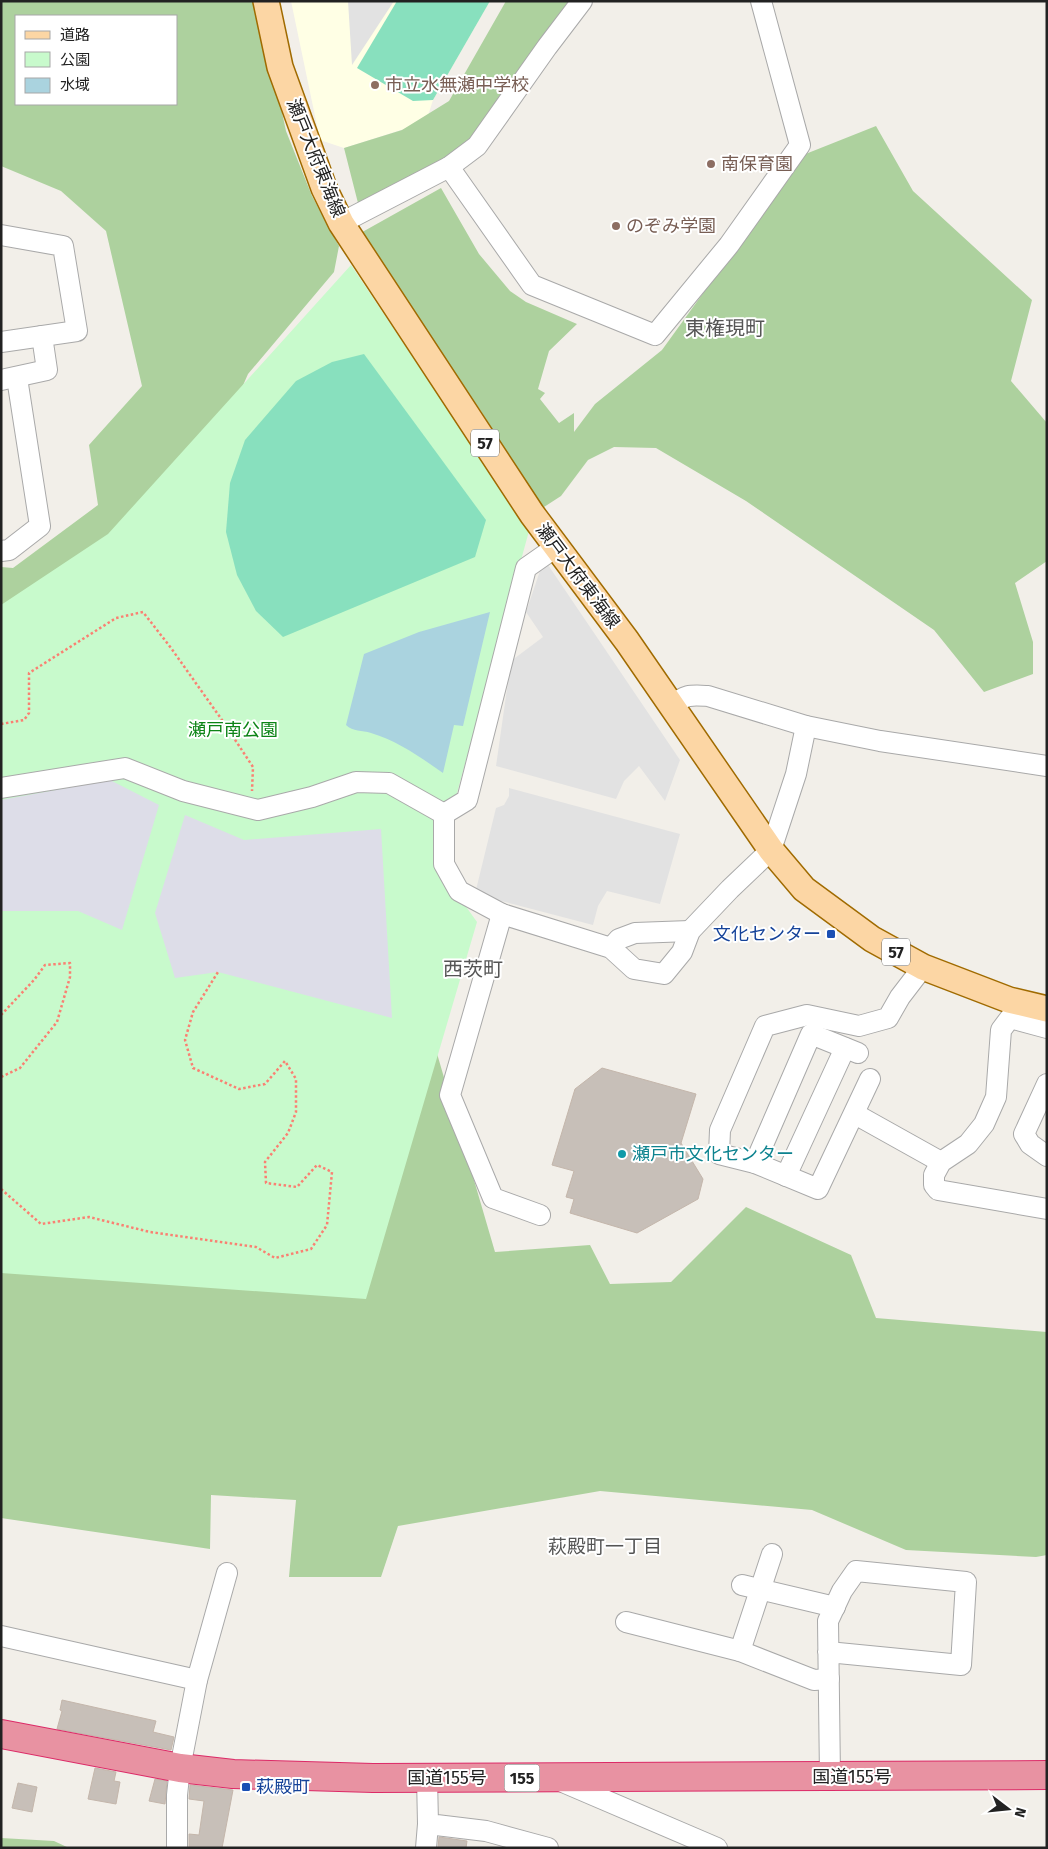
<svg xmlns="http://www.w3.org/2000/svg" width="1048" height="1849" font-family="'Fira Sans','Noto Sans JP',sans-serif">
	<rect width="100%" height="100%" fill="#f2efe9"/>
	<polygon fill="#ffffe5" points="291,1 490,1 433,100 426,122 344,148 320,140"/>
	<g fill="#add19e" fill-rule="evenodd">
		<path d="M1 1H258L286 131 312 196 339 246 334 272 248 374 176 538 1 692V567L13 568 98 505 89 445 142 386 106 231 61 191 1 166ZM16 16H176V104H16Z"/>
		<polygon points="506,1 575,1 461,158 359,207 344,148 402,130 449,101"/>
		<polygon points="876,126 913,191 1032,300 1011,381 1047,423 1047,561 1015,583 1033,642 1033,674 984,692 934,630 746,501 656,448 614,447 588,460 561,496 544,507 531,492 481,411 357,235 441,188 479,254 510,291 526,302 577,324 549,351 538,389 545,393 540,399 559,423 574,413 574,432 595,404 662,350 803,155"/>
		<polygon points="1,951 431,1033 495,1252 590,1245 610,1284 671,1282 746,1207 851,1255 876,1318 1047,1332 1047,1555 1036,1557 906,1550 812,1510 600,1491 398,1526 381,1577 289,1577 296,1500 211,1495 210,1549 1,1518"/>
		<polygon points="1,1838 54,1841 69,1848 1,1848"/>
	</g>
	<polygon fill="#c8facc" points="351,265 529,531 437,866 477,922 366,1299 1,1273 1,605 108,534"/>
	<g fill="#88e0be">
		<polygon points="397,1 490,1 433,100 413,101 357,68"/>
		<polygon points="364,354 486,520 475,557 283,637 256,611 237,575 226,532 230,483 245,440 296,381 332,362"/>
	</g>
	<g fill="#e2e2e2">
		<polygon points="348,1 394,1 352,65"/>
		<polygon points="544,559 680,760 665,801 639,766 624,781 616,799 496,766 511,661 543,637 526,612"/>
		<polygon points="509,788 680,834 660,904 607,891 598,906 593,925 475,894 496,808 504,805 509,796"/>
	</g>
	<g fill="#dddde8">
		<polygon points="110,780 159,805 122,930 78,911 1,911 1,800"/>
		<polygon points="185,815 244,840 381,829 392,1018 218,972 175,978 155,913"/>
	</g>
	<path fill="#aad3df" d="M490 612 463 726 454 725 443 773C420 757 398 741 371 733 362 730 353 732 346 725L364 654 419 632Z"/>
	<g fill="#c7bfb8" stroke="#c4b6ab">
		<polygon points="602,1068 696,1094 681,1143 703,1179 698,1199 637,1233 570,1213 574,1199 566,1197 574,1171 552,1165 575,1089"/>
		<polygon points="62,1700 156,1721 153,1732 174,1737 171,1750 57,1729 62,1711 60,1710"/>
		<polygon points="95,1768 116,1772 114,1781 120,1782 116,1804 88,1799"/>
		<polygon points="155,1779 167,1781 165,1804 149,1801"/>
		<polygon points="18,1783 37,1787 32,1812 12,1808"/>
		<polygon points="190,1785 233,1790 222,1848 189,1848 189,1834 199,1835 204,1801 189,1799"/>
		<polygon points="439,1837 467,1841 466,1848 438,1848"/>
	</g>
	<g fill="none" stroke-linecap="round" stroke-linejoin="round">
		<g stroke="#a9a9a9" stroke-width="22">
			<g id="minor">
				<polyline points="449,167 532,285 655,335 729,245 800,145 761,1"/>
				<polyline points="341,223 449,167 477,146 547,47 582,1"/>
				<polyline points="1,235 63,246 77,331 1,342"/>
				<polyline points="1,380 47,370 42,336"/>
				<polyline points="1,551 9,550 40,526 17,378"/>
				<path d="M672 706C685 694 691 695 708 696L806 726 880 741 1047 766"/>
				<polyline points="1,788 125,768 183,791 258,810 312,797 356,782 389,783 444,814"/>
				<polyline points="444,814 467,800 526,568 556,547"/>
				<polyline points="444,814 444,864 459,891 502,914"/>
				<polyline points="611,948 619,939 635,933 690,931"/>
				<polyline points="1047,1028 1010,1018 1001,1030 996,1097 984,1124 968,1144 941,1162 934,1175 934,1185 938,1190 1047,1209"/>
				<polyline points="870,1079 818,1189 755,1163 719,1154 720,1130 765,1026 807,1015 859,1026 888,1018 900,997 923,967"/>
				<polyline points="1047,1084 1024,1134 1030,1144 1047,1156"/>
				<polyline points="855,1114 941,1162"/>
				<polyline points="755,1163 811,1034 858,1053"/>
				<polyline points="786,1176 845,1048"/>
				<polyline points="540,1215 493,1198 450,1095 502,914 611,948 634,969 664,974 682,952 690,931 730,889 771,850 796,774 806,726"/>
				<polyline points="742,1585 835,1607"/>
				<polyline points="626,1622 740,1651 814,1680 829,1679"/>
				<polyline points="1,1636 197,1680"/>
				<polyline points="740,1651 772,1554"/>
				<polyline points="828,1652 961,1665 966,1582 856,1571 842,1591 828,1621 830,1777"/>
				<polyline points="427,1777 428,1824 486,1831 548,1848"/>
				<polyline points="558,1780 717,1848"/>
				<polyline points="177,1848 177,1795 180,1768 197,1680 227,1573"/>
				<polyline points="426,1848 428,1824"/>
			</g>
		</g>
		<g stroke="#a06b00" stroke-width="28">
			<polyline id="major" points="266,1 280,67 324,188 341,223 532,514 627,641 771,850 804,889 872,939 923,967 1009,1000 1047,1009"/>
		</g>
		<g stroke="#dc2a67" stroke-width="30">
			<polyline id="highway" points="1,1734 180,1768 233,1774 373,1778 1047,1775"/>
		</g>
		<g stroke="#fa8072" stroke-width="2.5" stroke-dasharray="2.5 2.5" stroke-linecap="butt">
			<polyline points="1,724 24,720 29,713 29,673 116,618 143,612 171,648 222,720 253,767 252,791"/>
			<polyline points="1,1015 34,980 45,965 70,963 70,977 57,1022 20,1068 1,1077"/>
			<polyline points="1,1189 41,1224 89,1217 150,1232 256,1247 275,1258 311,1249 327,1225 332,1172 317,1165 297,1187 266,1183 265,1162 288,1133 296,1112 296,1079 285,1061 265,1084 239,1089 193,1068 185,1040 193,1012 218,972"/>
		</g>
		<use href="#minor" stroke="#fff" stroke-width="20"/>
		<use href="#major" stroke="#fcd6a4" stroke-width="25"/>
		<use href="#highway" stroke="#e892a2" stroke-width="28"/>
	</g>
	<g fill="#8d6e63" stroke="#fff" stroke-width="2">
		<circle cx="375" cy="85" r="5"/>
		<circle cx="711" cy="164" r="5"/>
		<circle cx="616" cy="226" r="5"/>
	</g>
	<g fill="#1a4fb4" stroke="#fff" stroke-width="2">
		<rect x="826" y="929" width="10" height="10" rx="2.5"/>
		<rect x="241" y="1782" width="10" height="10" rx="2.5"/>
	</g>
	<circle fill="#0f9aa8" stroke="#fff" stroke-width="2" cx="622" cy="1154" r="5"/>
	<g text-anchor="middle" stroke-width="4" stroke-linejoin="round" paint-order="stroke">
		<g fill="#fff" stroke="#646464" stroke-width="1">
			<rect x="471" y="429.5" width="28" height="27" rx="4"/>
			<rect x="882" y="938.5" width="28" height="27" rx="4"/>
			<rect x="504.5" y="1764.5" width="35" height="27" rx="4"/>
		</g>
		<g font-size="16" font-weight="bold" fill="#222">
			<text x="485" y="449">57</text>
			<text x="896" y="958">57</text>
			<text x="522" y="1784">155</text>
		</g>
		<g font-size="18" fill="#785e54" stroke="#fff" text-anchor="start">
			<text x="385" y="91">市立水無瀬中学校</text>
			<text x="721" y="170">南保育園</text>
			<text x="626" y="232">のぞみ学園</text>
		</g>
		<g font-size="18" fill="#222" stroke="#fff">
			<text transform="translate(316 158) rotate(68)" y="6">瀬戸大府東海線</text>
			<text transform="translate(578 576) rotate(53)" y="6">瀬戸大府東海線</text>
			<text x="852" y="1783">国道155号</text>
			<text x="447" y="1784">国道155号</text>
		</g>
		<g font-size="18" fill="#0c8416" stroke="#fff">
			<text x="233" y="736">瀬戸南公園</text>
		</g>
		<g font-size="18" fill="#164399" stroke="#fff" text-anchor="end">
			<text x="821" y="940">文化センター</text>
			<text x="256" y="1793" text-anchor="start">萩殿町</text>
		</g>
		<g font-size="18" fill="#0d838f" stroke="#fff" text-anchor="start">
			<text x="632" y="1160">瀬戸市文化センター</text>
		</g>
		<g font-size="19" fill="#555" stroke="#fff">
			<text x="605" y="1553">萩殿町一丁目</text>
		</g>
		<g font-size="20" fill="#555" stroke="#fff">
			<text x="725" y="335">東権現町</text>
			<text x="473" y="976">西茨町</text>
		</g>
	</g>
	<rect width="1048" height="1849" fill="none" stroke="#222222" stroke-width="5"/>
	<rect x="15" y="15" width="162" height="90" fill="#ffffff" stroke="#a7a7a7"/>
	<rect x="25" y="31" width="25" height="8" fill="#fcd6a4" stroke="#a7a7a7"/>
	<text x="60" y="40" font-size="15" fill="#222222">道路</text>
	<rect x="25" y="52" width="25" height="15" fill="#c8facc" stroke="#a7a7a7"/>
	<text x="60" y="65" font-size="15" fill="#222222">公園</text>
	<rect x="25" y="78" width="25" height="15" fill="#aad3df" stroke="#a7a7a7"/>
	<text x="60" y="90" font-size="15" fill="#222222">水域</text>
	<g transform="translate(1008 1809) rotate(106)" stroke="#ffffff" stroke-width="4" paint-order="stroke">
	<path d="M0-4L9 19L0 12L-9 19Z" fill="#222222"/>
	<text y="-8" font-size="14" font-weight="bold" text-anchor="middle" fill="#222222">N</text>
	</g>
</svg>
